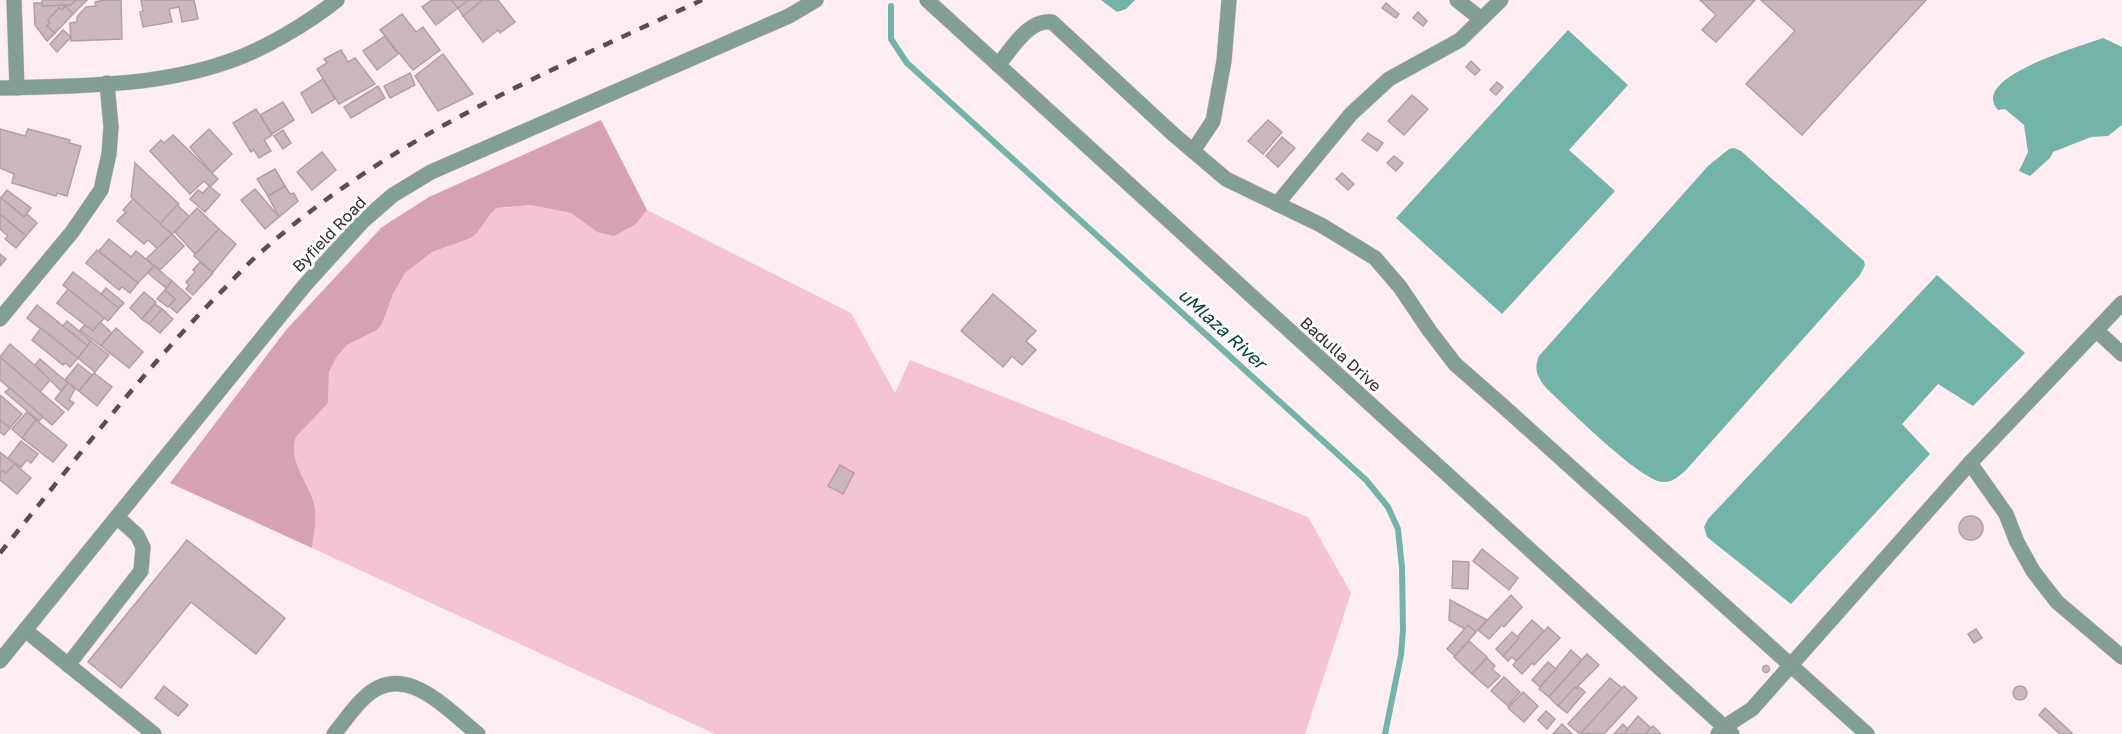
<svg xmlns="http://www.w3.org/2000/svg" width="2122" height="734" font-family="'Golos Text',sans-serif">
	<rect width="100%" height="100%" fill="#ffedf4"/>
	<path fill="#f4c4d6" d="M531 205 571 213 597 232 636 224 647 210 851 313 895 393 910 360 1308 517 1351 593 1305 734H715L312 548C314 533 318 515 313 500 306 480 288 459 296 437L328 403 329 372 336 358 347 345 377 330 382 324 393 294 405 273 432 252 471 238 477 233 490 213 498 208Z"/>
	<path fill="#d6a0b5" d="M601 120 647 210 636 224 614 236 597 232 571 213 531 205 497 208 491 213 477 233 471 238 432 252 405 273 393 294 382 324 377 330 347 345 336 358 329 372 328 403 296 437C288 459 306 480 313 500 318 515 314 533 312 548L170 483 286 330 382 227 429 197Z"/>
	<g fill="#74b4a8">
		<polygon points="1101,0 1135,0 1126,9 1117,12"/>
		<polygon points="1568,30 1628,85 1569,150 1615,191 1502,314 1396,218"/>
		<path d="M2103 38 2122 47V125L2108 136 2091 137 2053 152 2050 158 2030 176 2019 171 2028 152 2024 125 2005 109 1998 110C1968 77 2082 46 2103 38Z"/>
		<path d="M1734 148 1741 151 1864 261 1865 265 1860 275 1686 470C1679 476 1672 483 1662 482 1637 478 1569 409 1547 389 1538 378 1533 370 1539 356L1708 166 1729 149Z"/>
		<polygon points="1937,275 2025,353 1973,406 1938,384 1902,424 1930,454 1791,604 1707,537 1704,527 1708,519"/>
	</g>
	<g fill="none" stroke-linecap="round" stroke-linejoin="round">
		<polyline stroke="#74b4a8" stroke-width="6" points="891,6 891,39 907,63 1366,480 1388,507 1398,529 1402,568 1403,630 1401,655 1385,734"/>
	</g>
	<g fill="#ccb7bf" stroke="#b39ea6" stroke-width="1.5">
		<polygon points="42,0 76,0 71,5 42,6"/>
		<polygon points="76,0 87,0 73,14 65,6 62,10 59,8 48,20 50,23 47,26 55,33 47,41 35,25 34,3 42,3 42,6 71,5"/>
		<polygon points="104,0 121,0 122,39 71,41 70,23 77,22 77,17 86,7 96,6 95,2"/>
		<polygon points="141,0 194,0 198,19 182,22 179,7 169,9 172,22 143,27 140,12 143,11"/>
		<polygon points="432,0 451,0 458,8 436,25 422,7"/>
		<polygon points="451,0 469,0 458,8"/>
		<polygon points="469,0 483,0 463,16 458,8"/>
		<polygon points="483,0 498,0 515,22 500,33 498,30 483,42 463,16"/>
		<polygon points="1700,0 1755,0 1716,42 1702,30 1716,15"/>
		<polygon points="1761,0 1926,0 1802,135 1746,84 1795,31"/>
		<polygon points="1386,3 1399,14 1396,18 1382,8"/>
		<polygon points="65,6 73,14 55,33 47,26 50,23 48,20 59,8 62,10"/>
		<polygon points="1418,12 1427,21 1423,26 1413,18"/>
		<polygon points="402,14 416,32 423,27 440,50 413,70 380,30"/>
		<polygon points="63,30 71,37 57,52 50,44"/>
		<polygon points="385,36 398,54 377,70 363,51"/>
		<polygon points="341,50 348,62 355,58 375,84 339,104 317,69 327,63 324,59"/>
		<polygon points="443,54 473,94 438,111 415,76"/>
		<polygon points="1471,61 1480,70 1475,75 1466,67"/>
		<polygon points="410,73 415,85 390,98 384,86"/>
		<polygon points="323,79 335,99 312,113 301,93"/>
		<polygon points="1497,82 1503,87 1496,95 1490,90"/>
		<polygon points="378,86 385,98 351,118 344,107"/>
		<polygon points="1412,95 1428,109 1404,135 1388,121"/>
		<polygon points="283,102 294,120 272,134 260,115"/>
		<polygon points="256,109 272,135 264,140 271,151 259,158 254,150 251,152 233,123"/>
		<polygon points="1268,120 1282,132 1263,154 1248,141"/>
		<polygon points="0,129 25,136 28,129 70,140 69,143 81,146 67,196 57,193 56,196 12,183 14,174 0,168"/>
		<polygon points="209,129 232,154 212,173 190,147"/>
		<polygon points="283,130 291,143 283,149 274,136"/>
		<polygon points="1368,133 1383,143 1377,151 1362,140"/>
		<polygon points="173,135 218,179 210,187 204,181 190,194 150,151 161,140 164,143"/>
		<polygon points="1282,137 1295,148 1278,167 1266,156"/>
		<polygon points="322,152 336,170 312,190 297,172"/>
		<polygon points="1394,156 1403,163 1396,171 1387,163"/>
		<polygon points="135,163 179,204 160,224 131,197"/>
		<polygon points="275,169 285,186 268,196 257,179"/>
		<polygon points="1342,173 1354,184 1348,190 1336,179"/>
		<polygon points="209,186 220,195 205,212 190,199 198,190 203,193"/>
		<polygon points="285,186 290,194 294,193 298,201 279,217 268,196"/>
		<polygon points="255,189 279,217 265,229 241,200"/>
		<polygon points="7,190 31,208 24,217 1,198"/>
		<polygon points="0,197 24,217 27,214 37,223 26,236 0,214"/>
		<polygon points="133,199 172,234 158,249 148,240 144,244 117,221 126,212 123,210"/>
		<polygon points="177,205 190,217 172,234 160,224"/>
		<polygon points="197,208 219,229 195,254 175,232"/>
		<polygon points="0,214 26,236 16,248 5,239 8,236 0,229"/>
		<polygon points="219,229 236,244 213,272 194,256"/>
		<polygon points="172,234 184,246 160,270 146,259"/>
		<polygon points="109,239 131,257 136,251 154,266 138,283 99,251"/>
		<polygon points="97,250 138,283 130,293 122,287 119,290 86,263"/>
		<polygon points="0,254 6,259 0,266"/>
		<polygon points="200,262 213,273 193,295 186,289 189,285 186,282 195,272 193,270"/>
		<polygon points="154,266 172,281 166,288 148,273"/>
		<polygon points="73,272 119,308 108,321 63,285"/>
		<polygon points="172,281 191,298 177,313 169,306 175,299 165,290"/>
		<polygon points="106,288 124,303 119,308 101,294"/>
		<polygon points="68,289 104,318 93,331 57,303"/>
		<polygon points="165,290 175,299 168,307 157,299"/>
		<polygon points="144,292 156,302 142,319 130,308"/>
		<polygon points="993,294 1036,331 1026,341 1036,350 1022,365 1012,356 1003,367 961,331"/>
		<polygon points="155,304 162,309 149,324 142,319"/>
		<polygon points="37,305 88,346 78,358 27,318"/>
		<polygon points="162,309 173,319 160,333 149,324"/>
		<polygon points="67,321 91,341 88,346 63,326"/>
		<polygon points="100,322 112,333 101,346 80,330 85,325 93,331"/>
		<polygon points="41,328 78,358 70,367 65,363 63,365 32,340"/>
		<polygon points="116,328 143,352 129,368 101,346"/>
		<polygon points="91,341 109,355 95,372 78,358"/>
		<polygon points="10,344 51,379 40,392 0,357"/>
		<polygon points="0,357 64,412 52,425 0,380"/>
		<polygon points="40,359 68,383 61,391 35,365"/>
		<polygon points="78,364 92,375 79,391 65,380"/>
		<polygon points="94,373 112,387 97,406 79,391"/>
		<polygon points="68,383 75,389 69,400 74,403 68,410 55,399"/>
		<polygon points="10,388 43,417 39,421 5,392"/>
		<polygon points="0,395 22,414 10,428 0,420"/>
		<polygon points="27,412 36,420 22,438 12,429"/>
		<polygon points="0,420 10,428 4,435 0,432"/>
		<polygon points="36,420 67,445 53,462 22,438"/>
		<polygon points="21,441 38,454 31,463 27,460 21,467 8,458"/>
		<polygon points="0,452 15,464 6,473 3,470 0,473"/>
		<polygon points="15,464 31,478 17,494 0,480 0,473 3,470 6,473"/>
		<polygon points="840,465 854,473 843,494 828,486"/>
		<circle cx="1971" cy="528" r="12"/>
		<polygon points="187,540 285,618 256,654 191,602 121,688 88,662"/>
		<polygon points="1482,549 1518,578 1509,590 1473,561"/>
		<polygon points="1453,561 1469,562 1468,589 1452,588"/>
		<polygon points="1511,595 1522,607 1504,627 1502,625 1489,639 1478,630"/>
		<polygon points="1450,600 1487,620 1474,634 1449,620"/>
		<polygon points="1532,620 1544,631 1516,661 1512,657 1508,661 1503,656 1519,638 1517,637"/>
		<polygon points="1468,625 1476,632 1455,656 1447,649"/>
		<polygon points="1548,627 1560,638 1534,665 1532,663 1522,674 1513,665"/>
		<polygon points="1976,629 1982,638 1974,643 1968,634"/>
		<polygon points="1512,632 1519,638 1503,656 1496,649"/>
		<polygon points="1469,641 1487,657 1472,674 1454,657"/>
		<polygon points="1571,650 1582,660 1549,697 1539,689"/>
		<polygon points="1587,654 1599,665 1558,706 1549,697"/>
		<polygon points="1487,658 1495,666 1492,669 1500,676 1488,688 1472,674"/>
		<polygon points="1548,662 1556,669 1540,687 1532,680"/>
		<circle cx="1766" cy="669" r="3.5"/>
		<polygon points="1504,677 1520,692 1508,706 1491,691"/>
		<polygon points="1610,678 1622,688 1580,734 1568,724"/>
		<circle cx="2020" cy="693" r="7"/>
		<polygon points="164,686 188,705 178,716 155,698"/>
		<polygon points="1624,686 1637,698 1604,734 1581,733"/>
		<polygon points="1575,687 1577,689 1579,687 1585,692 1567,713 1558,706"/>
		<polygon points="1523,692 1538,706 1524,722 1508,708"/>
		<polygon points="2045,708 2072,733 2072,734 2060,734 2039,715"/>
		<polygon points="1546,711 1555,719 1547,729 1538,720"/>
		<polygon points="1638,716 1651,728 1645,734 1623,734"/>
		<polygon points="1562,724 1572,734 1553,734"/>
		<polygon points="1623,724 1628,729 1623,734 1614,734"/>
		<polygon points="1653,726 1661,734 1645,734"/>
	</g>
	<g fill="none" stroke-linecap="round" stroke-linejoin="round">
		<g stroke="#dacad0" stroke-width="16">
			<g id="minor">
				<polyline points="14,0 17,88"/>
				<polyline points="927,0 1732,734"/>
				<polyline points="1457,0 1481,19"/>
				<path d="M998 65C1012 49 1028 19 1052 22L1173 134 1226 179 1321 225 1375 258 1400 287 1429 330 1455 364 1504 407 1867 734"/>
				<path d="M0 88C76 86 157 87 230 61 265 49 308 23 337 0"/>
				<polyline points="1193,151 1213,121 1224,61 1229,0"/>
				<polyline points="1277,204 1351,114 1389,79 1460,40 1501,0"/>
				<polyline points="0,319 72,232 101,190 109,154 111,127 107,83"/>
				<polyline points="2097,331 2122,354"/>
				<polyline points="1970,463 2006,514 2017,542 2033,571 2057,602 2122,657"/>
				<polyline points="25,630 154,734"/>
				<polyline points="0,661 305,285 363,221 393,195 431,172 789,16 816,0"/>
				<polyline points="68,665 141,571 143,547 137,535 117,517"/>
				<path d="M334 734C344 722 353 708 364 698 404 659 446 709 478 734"/>
				<polyline points="1718,734 1724,727 1752,709 1970,463 2122,303"/>
			</g>
		</g>
		<use href="#minor" stroke="#839d97" stroke-width="15"/>
		<path stroke="#594e52" stroke-width="4.5" stroke-dasharray="10 10" stroke-linecap="butt" d="M0 553C71 466 139 375 218 295 232 281 245 266 260 253 388 138 548 72 702 0"/>
	</g>
	<g text-anchor="middle" stroke-width="6" stroke-linejoin="round" paint-order="stroke">
		<g font-size="16" fill="#332a2d" stroke="#fff">
			<text transform="translate(329 234) rotate(-46)" y="6">Byfield Road</text>
			<text transform="translate(1341 354) rotate(42)" y="6">Badulla Drive</text>
		</g>
		<g font-size="18" font-style="italic" fill="#003d35" stroke="#fff">
			<text transform="translate(1222 329) rotate(42)" y="6">uMlaza River</text>
		</g>
	</g>
</svg>
